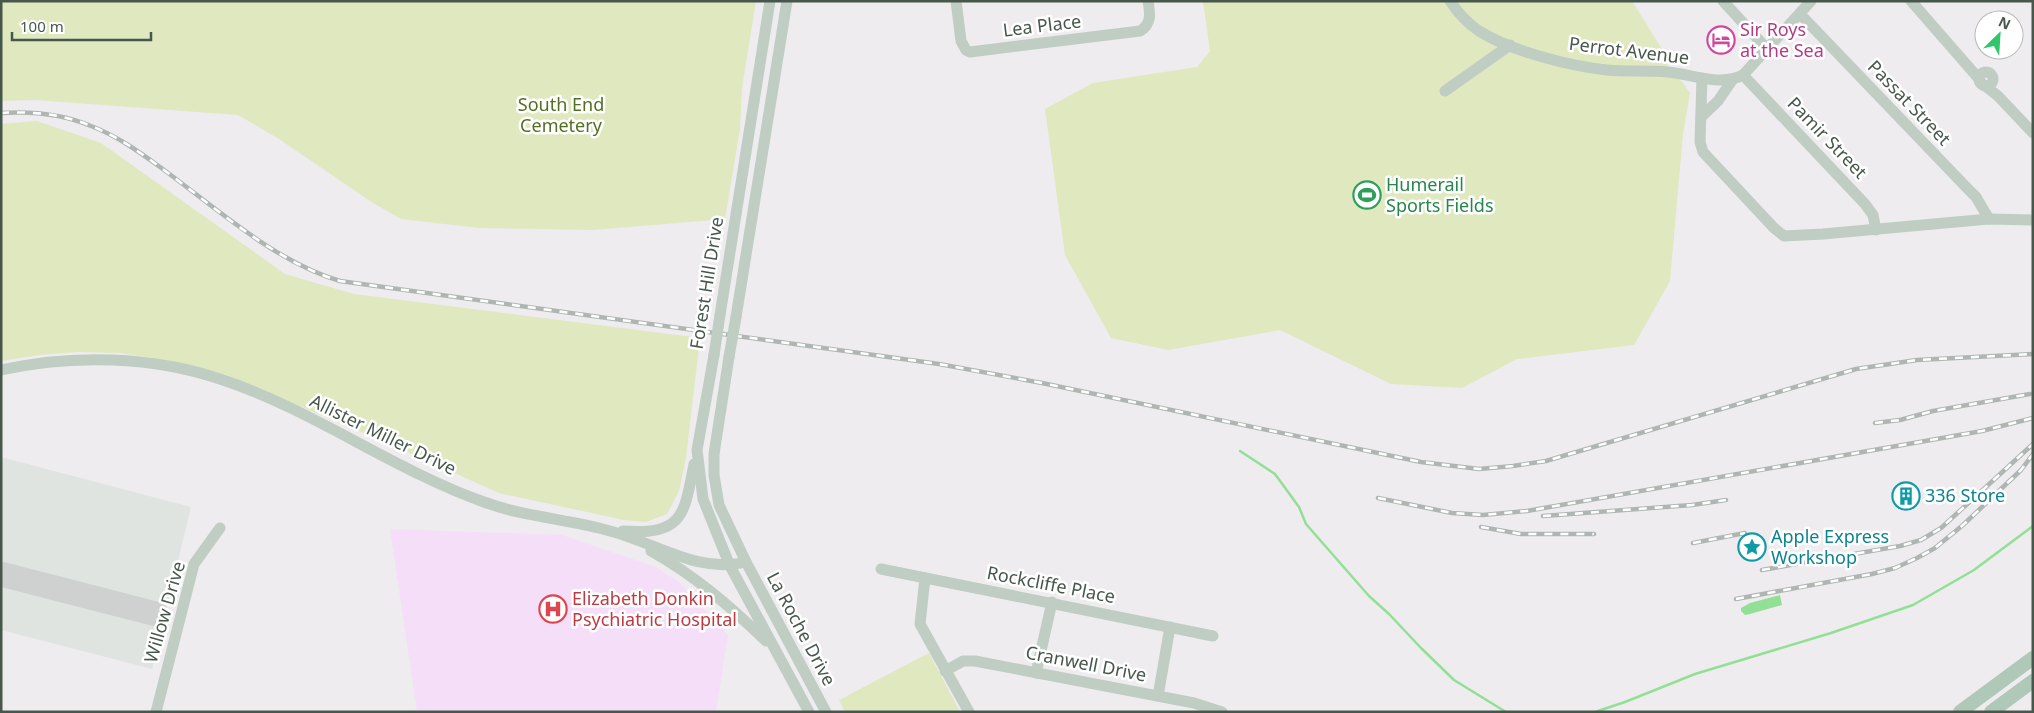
<svg xmlns="http://www.w3.org/2000/svg" width="2034" height="713" font-family="'Noto Sans',sans-serif">
	<rect width="100%" height="100%" fill="#eeecef"/>
	<polygon fill="#f5def7" points="390,529 562,535 656,567 680,583 728,635 716,712 417,712"/>
	<polygon fill="#dfe4e1" points="1,457 191,507 152,669 1,630"/>
	<g fill="#dfe8bf">
		<polygon points="1,1 756,1 742,88 740,129 725,219 593,230 479,228 401,219 373,203 279,139 238,115 35,100 1,101"/>
		<polygon points="1203,1 1632,1 1665,54 1668,68 1683,83 1690,93 1683,134 1670,281 1634,345 1517,359 1462,388 1391,384 1280,330 1168,350 1111,338 1065,255 1045,109 1093,83 1197,67 1210,51"/>
		<polygon points="37,121 101,143 285,274 354,294 700,338 686,458 679,491 667,514 646,522 624,520 499,493 417,456 227,375 172,361 120,353 78,352 39,355 1,361 1,124"/>
		<polygon points="929,653 960,712 845,712 839,700"/>
	</g>
	<polygon fill="#92e095" points="1780,595 1782,605 1750,614 1745,615 1741,611 1741,608 1750,603"/>
	<g fill="none" stroke-linecap="round" stroke-linejoin="round">
		<g stroke="#92e095" stroke-width="2.5">
			<polyline points="1240,451 1275,474 1299,507 1306,524 1369,596 1389,614 1421,648 1454,680 1506,712"/>
			<polyline points="1595,712 1625,702 1695,674 1831,633 1913,605 1974,570 2033,526"/>
		</g>
		<polyline stroke="#ced1d0" stroke-width="25" points="1,574 156,614"/>
		<g stroke="#bfcdc3" stroke-width="11">
			<path d="M956 1 961 41 966 50 970 52 1140 31C1152 24 1150 13 1148 1"/>
			<path d="M1450 1C1458 13 1467 23 1479 31 1511 51 1569 66 1607 70 1627 72 1648 70 1668 72 1691 74 1720 87 1743 75L1811 1"/>
			<polyline points="1723,1 1767,49"/>
			<polyline points="1911,1 1980,80"/>
			<polyline points="1800,14 1967,188 1976,197 1989,219"/>
			<circle cx="1986" cy="79" r="7"/>
			<polyline points="1743,75 1865,204 1873,215 1876,230"/>
			<polyline points="1702,78 1700,142 1703,152 1774,228 1784,236 1823,234 1989,219 2033,220"/>
			<polyline points="1984,85 1998,96 2033,133"/>
			<polyline points="1445,91 1510,45"/>
			<polyline points="1701,117 1718,101 1733,79"/>
			<polyline points="720,315 770,1"/>
			<polyline points="736,317 787,1"/>
			<polyline points="714,355 697,450 703,499 730,566 809,712"/>
			<polyline points="729,357 714,454 714,475 719,505 746,562 826,712"/>
			<path d="M1 370C73 354 153 356 223 380 313 410 394 470 484 502 524 517 569 519 610 531 656 543 698 574 746 562"/>
			<path d="M623 531C683 535 684 516 694 464"/>
			<path d="M651 551C694 575 730 606 766 641"/>
			<polyline points="881,569 1213,636"/>
			<polyline points="925,578 920,624 969,712"/>
			<polyline points="945,671 963,661 975,661 1194,703 1222,712"/>
			<polyline points="1036,673 1052,602"/>
			<polyline points="1158,696 1170,627"/>
			<polyline points="156,712 194,564 220,528"/>
		</g>
		<g stroke="#afc8b7" stroke-width="14">
			<polyline points="1960,712 2033,658"/>
			<polyline points="1991,712 2033,681"/>
		</g>
		<g stroke="#afb6b2" stroke-width="4.5">
			<g id="rail">
				<path d="M1 113C32 111 63 114 91 126 117 136 138 151 160 167 215 207 275 262 340 281L939 364 1042 383 1421 462 1479 469 1513 466 1546 461 1856 369 1917 360 2033 354"/>
				<polyline points="1875,423 1900,420 1933,411 2030,394"/>
				<polyline points="1378,498 1452,513 1483,515 1527,511 1982,431 2033,418"/>
				<polyline points="1543,516 1692,505 1726,500"/>
				<polyline points="1481,527 1521,534 1594,534"/>
				<polyline points="1693,543 1745,533"/>
				<polyline points="1762,570 1900,546 1921,540 1941,528 2033,444"/>
				<polyline points="1736,599 1872,574 1895,568 1917,558 1935,548 1963,525 2021,470 2033,454"/>
			</g>
		</g>
		<use href="#rail" stroke="#fff" stroke-width="2.5" stroke-dasharray="8" stroke-linecap="butt"/>
		<g stroke="#bfcdc3" stroke-width="11">
			<polyline points="714,355 720,315"/>
			<polyline points="729,357 736,317"/>
		</g>
	</g>
	<defs>
		<g id="hotel-ring" transform="scale(1.4375)"><circle r="9.5" fill="#fff" stroke="#d1479c" stroke-width="1.5"/><path d="M-6-4.5h1.5V1H6V5H4.5V3h-9V5H-6ZM-4 0a1.8 1.8 0 1 1 3.6 0ZM.5 0V-2.5h3Q6-2.5 6 0Z" fill="#d1479c"/></g>
		<g id="stadium-ring" transform="scale(1.4375)"><circle r="9.5" fill="#fff" stroke="#2e9e5b" stroke-width="1.5"/><path d="M0-5a6.5 5 0 1 0 0 10a6.5 5 0 1 0 0-10ZM-3.5-1.8h7v3.6h-7Z" fill="#2e9e5b"/></g>
		<g id="building-ring" transform="scale(1.4375)"><circle r="9.5" fill="#fff" stroke="#0f9aa8" stroke-width="1.5"/><path d="M-4-6H4V6H1V3H-1V6H-4ZM-2.5-4.3h1.7v1.8h-1.7ZM.8-4.3h1.7v1.8H.8ZM-2.5-1h1.7V.8h-1.7ZM.8-1h1.7V.8H.8Z" fill="#0f9aa8"/></g>
		<g id="sight-ring" transform="scale(1.4375)"><circle r="9.5" fill="#fff" stroke="#0f9aa8" stroke-width="1.5"/><path d="M0-6L1.8-2.2L6-1.7L2.9 1.2L3.7 5.4L0 3.3L-3.7 5.4L-2.9 1.2L-6-1.7L-1.8-2.2Z" fill="#0f9aa8"/></g>
		<g id="hospital-ring" transform="scale(1.4375)"><circle r="9.5" fill="#fff" stroke="#e0444e" stroke-width="1.5"/><path d="M-5-5h3v3.5h4V-5h3V5h-3V1.5h-4V5h-3Z" fill="#e0444e"/></g>
	</defs>
	<g fill-rule="evenodd">
		<use href="#hotel-ring" x="1721" y="40"/>
		<use href="#stadium-ring" x="1367" y="195"/>
		<use href="#building-ring" x="1906" y="496"/>
		<use href="#sight-ring" x="1752" y="547"/>
		<use href="#hospital-ring" x="553" y="609"/>
	</g>
	<g text-anchor="middle" stroke-width="5" stroke-linejoin="round" paint-order="stroke">
		<g font-size="18" fill="#47574c" stroke="#fff">
			<text transform="translate(1042 26) rotate(-7)" y="6">Lea Place</text>
			<text transform="translate(1629 51) rotate(7)" y="6">Perrot Avenue</text>
			<text transform="translate(1909 103) rotate(46)" y="6">Passat Street</text>
			<text transform="translate(1827 138) rotate(46)" y="6">Pamir Street</text>
			<text transform="translate(707 283) rotate(-81)" y="6">Forest Hill Drive</text>
			<text transform="translate(383 435) rotate(26)" y="6">Allister Miller Drive</text>
			<text transform="translate(1051 585) rotate(11)" y="6">Rockcliffe Place</text>
			<text transform="translate(165 612) rotate(-74)" y="6">Willow Drive</text>
			<text transform="translate(801 629) rotate(62)" y="6">La Roche Drive</text>
			<text transform="translate(1086 664) rotate(11)" y="6">Cranwell Drive</text>
		</g>
		<g font-size="18" fill="#b23c85" stroke="#fff" text-anchor="start">
			<text x="1740" y="36">Sir Roys<tspan x="1740" dy="21">at the Sea</tspan></text>
		</g>
		<g font-size="18" fill="#546f22" stroke="#fff">
			<text x="561" y="111">South End<tspan x="561" dy="21">Cemetery</tspan></text>
		</g>
		<g font-size="18" fill="#27864d" stroke="#fff" text-anchor="start">
			<text x="1386" y="191">Humerail<tspan x="1386" dy="21">Sports Fields</tspan></text>
		</g>
		<g font-size="18" fill="#0d838f" stroke="#fff" text-anchor="start">
			<text x="1925" y="502">336 Store</text>
			<text x="1771" y="543">Apple Express<tspan x="1771" dy="21">Workshop</tspan></text>
		</g>
		<g font-size="18" fill="#be3a42" stroke="#fff" text-anchor="start">
			<text x="572" y="605">Elizabeth Donkin<tspan x="572" dy="21">Psychiatric Hospital</tspan></text>
		</g>
	</g>
	<rect width="2034" height="713" fill="none" stroke="#47574c" stroke-width="5"/>
	<g transform="translate(1999 35) rotate(25)"><circle r="24" fill="#ffffff" stroke="#b5bcb7"/>
	<path d="M0-4L9 19L0 12L-9 19Z" fill="#2fc66c"/>
	<text y="-8" font-size="14" font-weight="bold" text-anchor="middle" fill="#47574c">N</text>
	</g>
	<path d="M12 32v8h139v-8" fill="none" stroke="#47574c" stroke-width="2.5"/>
	<text x="20" y="32" font-size="15" fill="#47574c" stroke="#ffffff" stroke-width="4" paint-order="stroke">100 m</text>
</svg>
